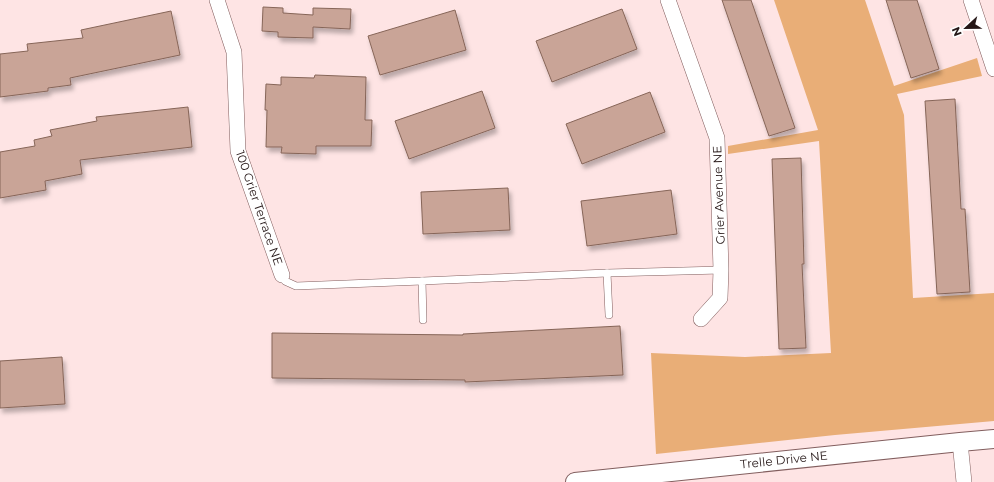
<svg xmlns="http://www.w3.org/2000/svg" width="994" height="482" font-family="Montserrat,sans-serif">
	<defs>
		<filter id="shadow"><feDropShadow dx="2.5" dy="4.5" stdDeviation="2" flood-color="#0004"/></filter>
	</defs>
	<rect width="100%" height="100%" fill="#fee4e4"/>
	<polygon fill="#e9ae77" points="774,0 865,0 894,86 977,58 982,76 897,94 904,115 913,298 994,293 994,421 835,435 656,454 651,353 745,357 831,353 819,141 728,154 728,146 818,130"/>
	<g fill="#c9a497" stroke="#866558" filter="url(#shadow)">
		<polygon points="722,0 751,0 795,128 769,136"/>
		<polygon points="886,0 917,0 939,69 911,78"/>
		<polygon points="263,7 283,8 283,13 313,15 313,8 351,9 350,29 313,27 313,38 278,37 278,32 262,31"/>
		<polygon points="622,9 637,49 552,82 536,41"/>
		<polygon points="455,10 466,50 380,75 368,36"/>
		<polygon points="171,11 180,55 70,78 71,85 48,88 48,91 0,97 0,54 28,51 27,44 83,38 81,30"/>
		<polygon points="315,75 366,77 365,120 372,120 371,146 316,146 316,154 281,153 282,147 266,147 267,110 265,110 266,84 281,85 281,77 314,78"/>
		<polygon points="482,91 495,128 409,159 395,121"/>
		<polygon points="650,92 665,132 582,164 566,124"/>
		<polygon points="955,99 961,209 965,209 970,292 937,294 925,101"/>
		<polygon points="188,107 192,147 80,160 82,174 45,181 46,190 0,198 0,152 35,146 34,140 52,136 50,130 97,121 96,117"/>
		<polygon points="801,158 804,264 802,264 806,348 779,349 772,159"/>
		<polygon points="508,188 510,230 423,234 421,192"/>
		<polygon points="671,190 677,234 587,246 581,201"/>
		<polygon points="620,326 623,375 465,382 465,380 272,378 272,333 463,335 463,334"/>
		<polygon points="62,357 65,404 0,408 0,361"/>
	</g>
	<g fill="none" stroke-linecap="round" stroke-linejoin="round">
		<g stroke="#825e5e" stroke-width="8">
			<g id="service">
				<polyline points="607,273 609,315"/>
				<polyline points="282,275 285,281 296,286 422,281"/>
				<polyline points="423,320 422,281 607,273 721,270"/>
			</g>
		</g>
		<g stroke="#825e5e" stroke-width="16">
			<g id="minor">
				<polyline points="217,0 234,52 238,151 282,275"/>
				<polyline points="668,0 717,138 721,270 720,298 701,319"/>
				<polyline points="971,0 994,69"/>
				<polyline points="960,442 964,482"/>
			</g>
		</g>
		<g stroke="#825e5e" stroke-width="20">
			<polyline id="tertiary" points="575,482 960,442 994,439"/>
		</g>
		<use href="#service" stroke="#fff" stroke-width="7"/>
		<use href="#minor" stroke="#fff" stroke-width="15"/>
		<use href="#tertiary" stroke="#fff" stroke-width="18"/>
	</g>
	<g text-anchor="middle" stroke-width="3" stroke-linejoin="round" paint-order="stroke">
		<g font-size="12" fill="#251717" stroke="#fff">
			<text transform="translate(719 195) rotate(-92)" y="4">Grier Avenue NE</text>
			<text transform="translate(259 208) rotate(71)" y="4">100 Grier Terrace NE</text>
			<text transform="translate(784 460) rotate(-6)" y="4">Trelle Drive NE</text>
		</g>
	</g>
	<g transform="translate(966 28) rotate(248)" stroke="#ffffff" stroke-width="3" paint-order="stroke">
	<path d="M0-3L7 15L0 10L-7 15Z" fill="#251717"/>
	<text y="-6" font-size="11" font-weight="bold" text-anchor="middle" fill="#251717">N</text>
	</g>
</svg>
